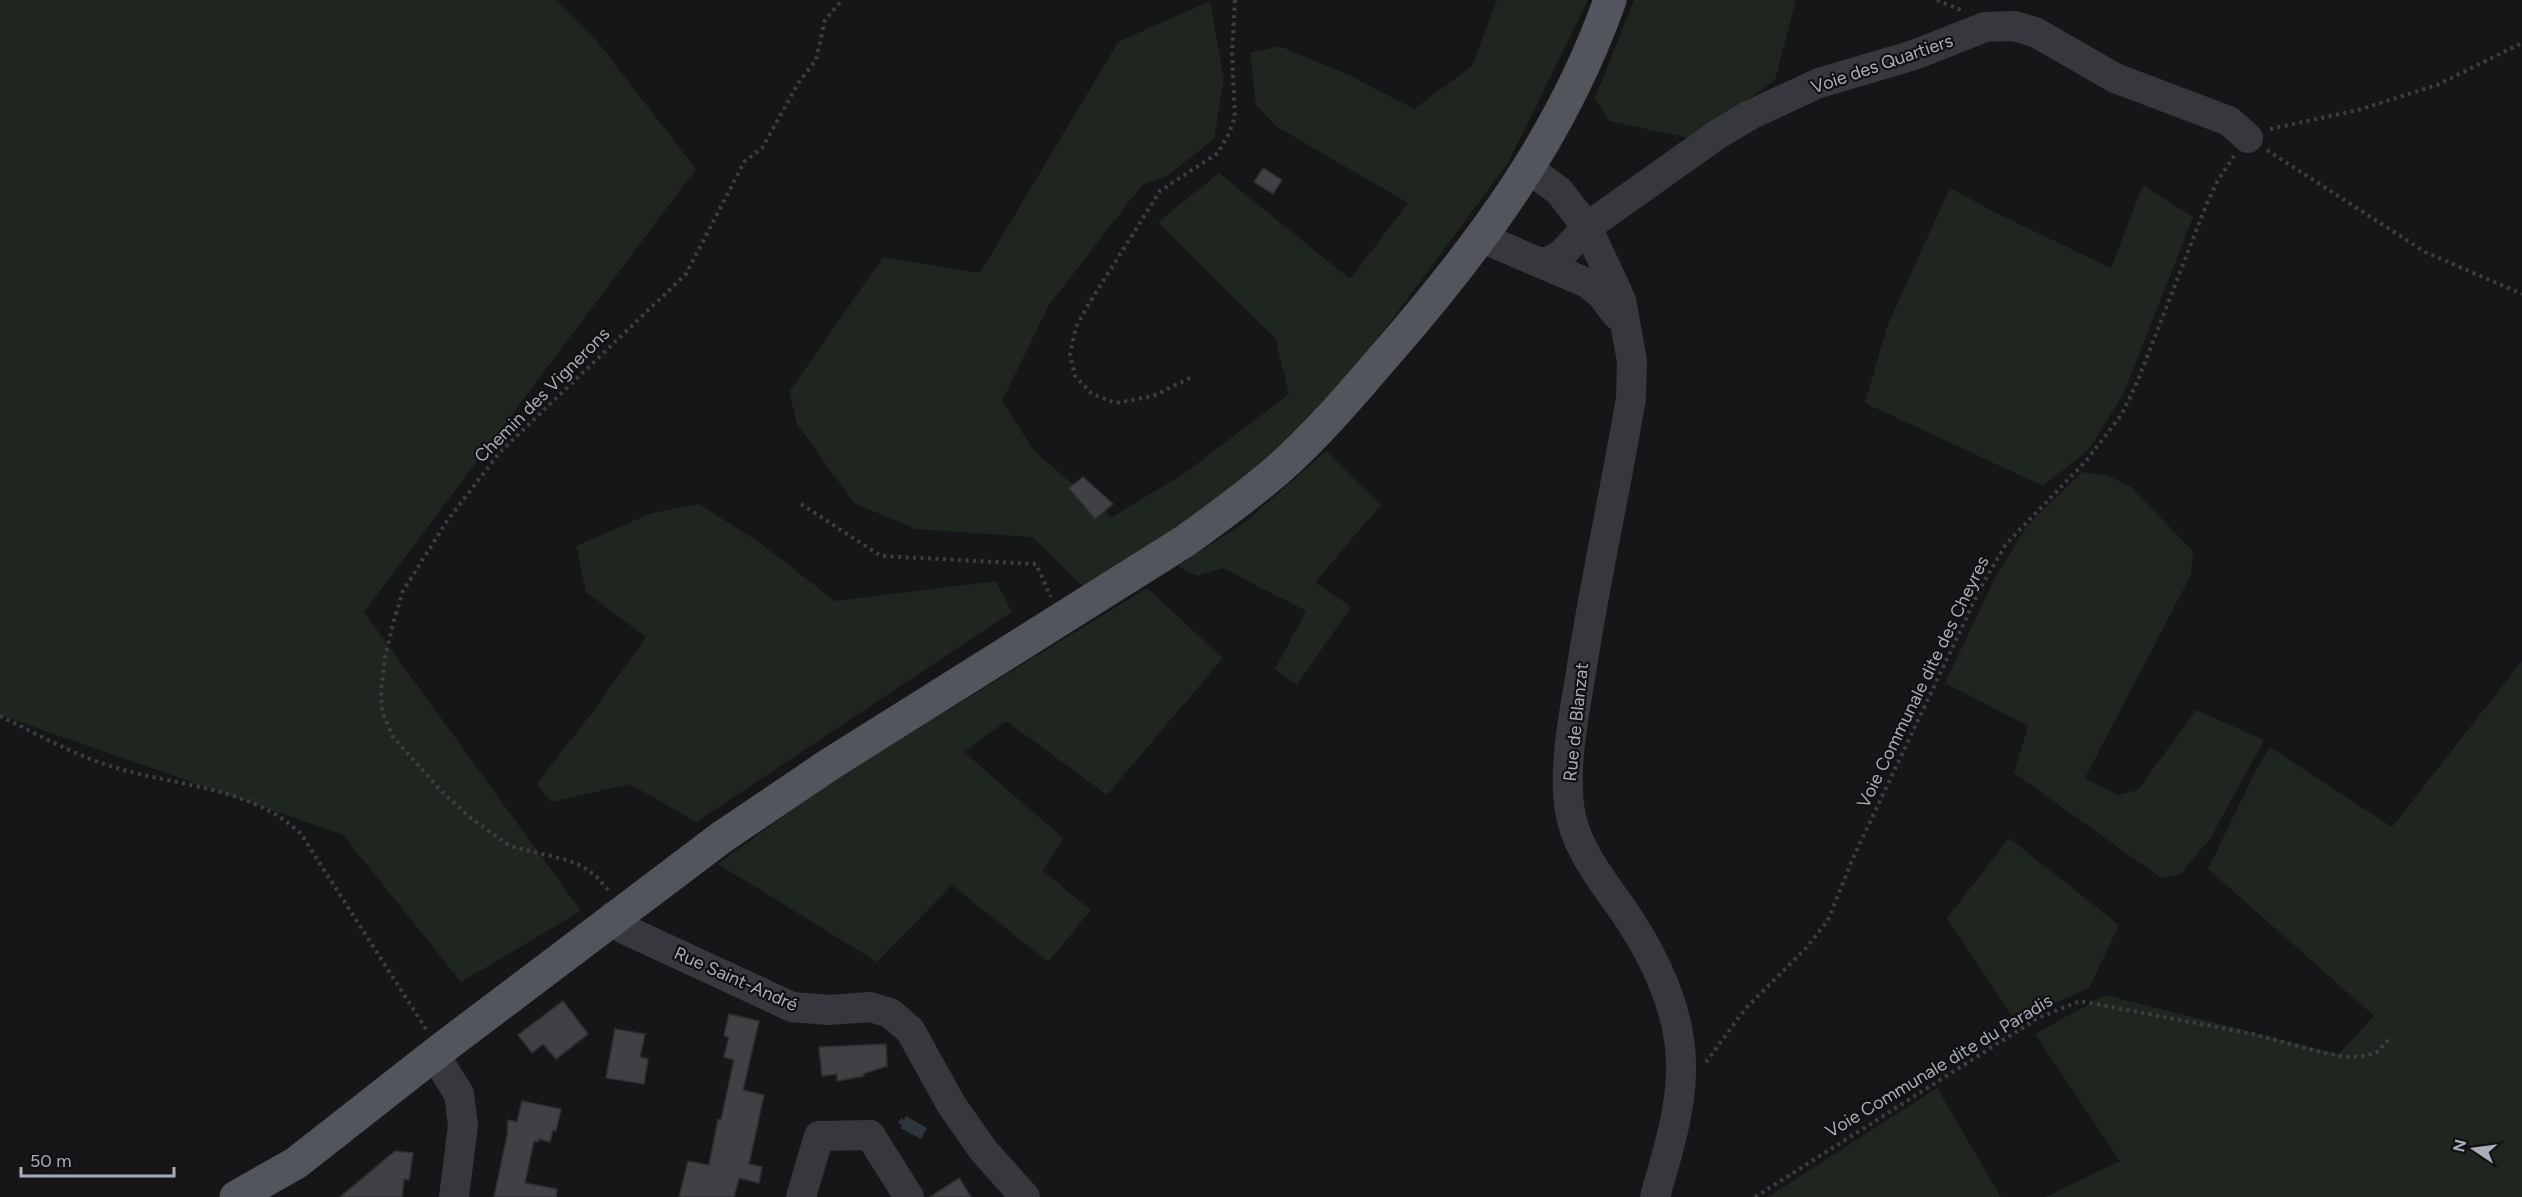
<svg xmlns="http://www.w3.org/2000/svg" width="2522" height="1197" font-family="Figtree,sans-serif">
	<rect width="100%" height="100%" fill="#161618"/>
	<g fill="#1e261f">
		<polygon points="0,0 556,0 597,41 696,169 364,612 581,911 461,982 343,835 0,715"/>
		<polygon points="1497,0 1588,0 1508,163 1342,387 1280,454 1165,541 1086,589 1032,537 916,529 854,503 797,424 789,392 883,257 980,273 1118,42 1210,1 1224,79 1214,139 1167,176 1142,185 1049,305 1002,401 1034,451 1112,517 1185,473 1289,394 1275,338 1158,222 1219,173 1350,279 1408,203 1277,127 1256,105 1250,53 1279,46 1351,76 1414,109 1472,66"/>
		<polygon points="1634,0 1796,0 1775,80 1693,139 1609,121 1595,98"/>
		<polygon points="2143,185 2193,217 2123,395 2088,450 2043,486 1865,403 1888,324 1950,188 1998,214 2111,268"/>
		<polygon points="1326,451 1381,505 1315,582 1351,607 1297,685 1275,669 1306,611 1223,568 1197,576 1178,566 1248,520"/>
		<polygon points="2082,472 2106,475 2131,487 2193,551 2191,575 2085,778 2118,795 2138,790 2196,710 2264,740 2210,839 2180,874 2161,878 2014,773 2028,726 1945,683 1996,576 2027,526"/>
		<polygon points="699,504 760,543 835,601 996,581 1012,612 696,822 630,784 551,802 537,783 592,713 646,637 586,592 576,546 652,513"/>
		<polygon points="1147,588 1223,658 1107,795 1006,721 964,752 1063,838 1043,871 1091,910 1048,962 952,885 877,962 718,864 823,787"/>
		<polygon points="2522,661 2522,1197 2045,1197 2120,1161 2035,1034 2105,995 2339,1054 2374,1016 2208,869 2255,772 2270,747 2392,827"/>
		<polygon points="2009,838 2119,925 2089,988 2015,1021 1947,918"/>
		<polygon points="1937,1088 2001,1197 1768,1197"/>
	</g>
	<polygon fill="#2c353c" points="906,1116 927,1128 921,1139 900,1128 902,1125 898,1123 901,1118 904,1120"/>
	<g fill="#404145" stroke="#303034" stroke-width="1.5">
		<polygon points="1263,168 1282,180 1273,194 1254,182"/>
		<polygon points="1083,477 1113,504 1095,519 1069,488"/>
		<polygon points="563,1001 588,1034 556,1059 543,1044 532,1053 518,1035"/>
		<polygon points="729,1014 759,1021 743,1090 764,1095 749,1164 762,1167 759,1183 739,1178 734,1197 679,1197 688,1161 709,1165 718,1119 721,1120 734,1060 724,1057 729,1037 724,1036"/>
		<polygon points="615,1029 645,1034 640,1057 648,1059 644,1084 606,1078"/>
		<polygon points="886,1044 887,1066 863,1074 864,1076 837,1081 837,1074 822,1076 819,1047"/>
		<polygon points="522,1101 561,1109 556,1131 553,1130 550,1142 539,1139 538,1142 534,1141 525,1183 557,1189 556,1197 494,1197 507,1136 508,1120 517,1122"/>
		<polygon points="395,1151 413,1153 409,1180 404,1179 402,1197 340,1197"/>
		<polygon points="959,1178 971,1197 930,1197"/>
	</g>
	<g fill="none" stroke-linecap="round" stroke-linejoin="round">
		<g stroke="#3d3f44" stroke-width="4" stroke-dasharray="3 4.5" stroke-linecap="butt">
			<polyline points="1937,0 1961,10"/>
			<polyline points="2270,129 2358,110 2437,85 2522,43"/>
			<polyline points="2267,150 2425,252 2522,294"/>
			<polyline points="1190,378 1153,396 1116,403 1092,394 1075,376 1070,354 1076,327 1088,305 1160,191 1218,153 1229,133 1235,117 1232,55 1235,0"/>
			<polyline points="801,504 881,556 1036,564 1051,597"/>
			<path d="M0 716C37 734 74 755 113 767 175 786 253 787 301 834L426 1029"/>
			<polyline points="608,890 596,876 582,866 567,860 510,846 472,819 444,794 393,737 382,712 381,690 385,658 393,624 403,591 447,521 500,452 686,274 744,162 762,148 799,82 816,60 825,20 842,0"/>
			<polyline points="1706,1062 1746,1008 1807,947 1828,920 1853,858 1981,587 2006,544 2086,461 2122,414 2138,380 2207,203 2217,182 2234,156"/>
			<polyline points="1755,1197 2038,1018 2080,1001 2253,1034 2324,1053 2346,1057 2366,1056 2377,1052 2390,1038"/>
		</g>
		<g stroke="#37383d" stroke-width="30">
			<path d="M1528 168 1559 191 1587 227 1621 300 1632 361 1631 398C1616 488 1596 576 1582 666 1575 711 1564 759 1569 805 1574 847 1602 880 1625 913 1656 959 1683 1016 1681 1073 1680 1115 1666 1157 1655 1197"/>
			<polyline points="1482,238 1587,283 1601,294 1617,315"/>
			<polyline points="1541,262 1548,262 1561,255 1587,227 1718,134 1750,115 1819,83 1914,55 1985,27 2014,26 2035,32 2115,78 2229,121 2248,138"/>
			<polyline points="614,916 624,929 792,1007 829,1010 870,1007 890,1013 910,1030 951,1104 983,1150 1025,1197"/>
			<polyline points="434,1054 459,1094 463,1125 454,1197"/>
			<polyline points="801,1197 819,1136 870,1135 909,1197"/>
		</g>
		<path stroke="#53555c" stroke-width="33" d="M236 1197 296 1163 440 1050 722 837 830 764 1185 541C1218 517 1252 493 1282 466 1321 431 1354 391 1388 352 1481 245 1562 136 1610 0"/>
	</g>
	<g text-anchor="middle" stroke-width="4.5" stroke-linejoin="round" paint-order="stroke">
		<g font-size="18" fill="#a8adb8" stroke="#111113">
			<text transform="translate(1882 64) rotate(-19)" y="6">Voie des Quartiers</text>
			<text transform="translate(542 395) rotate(-45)" y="6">Chemin des Vignerons</text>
			<text transform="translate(1923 682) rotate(-64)" y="6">Voie Communale dite des Cheyres</text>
			<text transform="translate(1576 722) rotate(-84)" y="6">Rue de Blanzat</text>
			<text transform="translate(736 979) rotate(24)" y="6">Rue Saint-André</text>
			<text transform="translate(1939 1066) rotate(-31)" y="6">Voie Communale dite du Paradis</text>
		</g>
	</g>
	<g transform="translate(2474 1149) rotate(283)" stroke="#111113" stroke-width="4.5" paint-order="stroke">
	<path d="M0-4.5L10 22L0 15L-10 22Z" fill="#a8adb8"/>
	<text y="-9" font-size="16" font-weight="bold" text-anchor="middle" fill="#a8adb8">N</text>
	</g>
	<path d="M21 1167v9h153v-9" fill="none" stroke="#a8adb8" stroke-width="3"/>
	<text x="30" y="1167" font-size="18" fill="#a8adb8" stroke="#111113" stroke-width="4.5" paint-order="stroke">50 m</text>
</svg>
